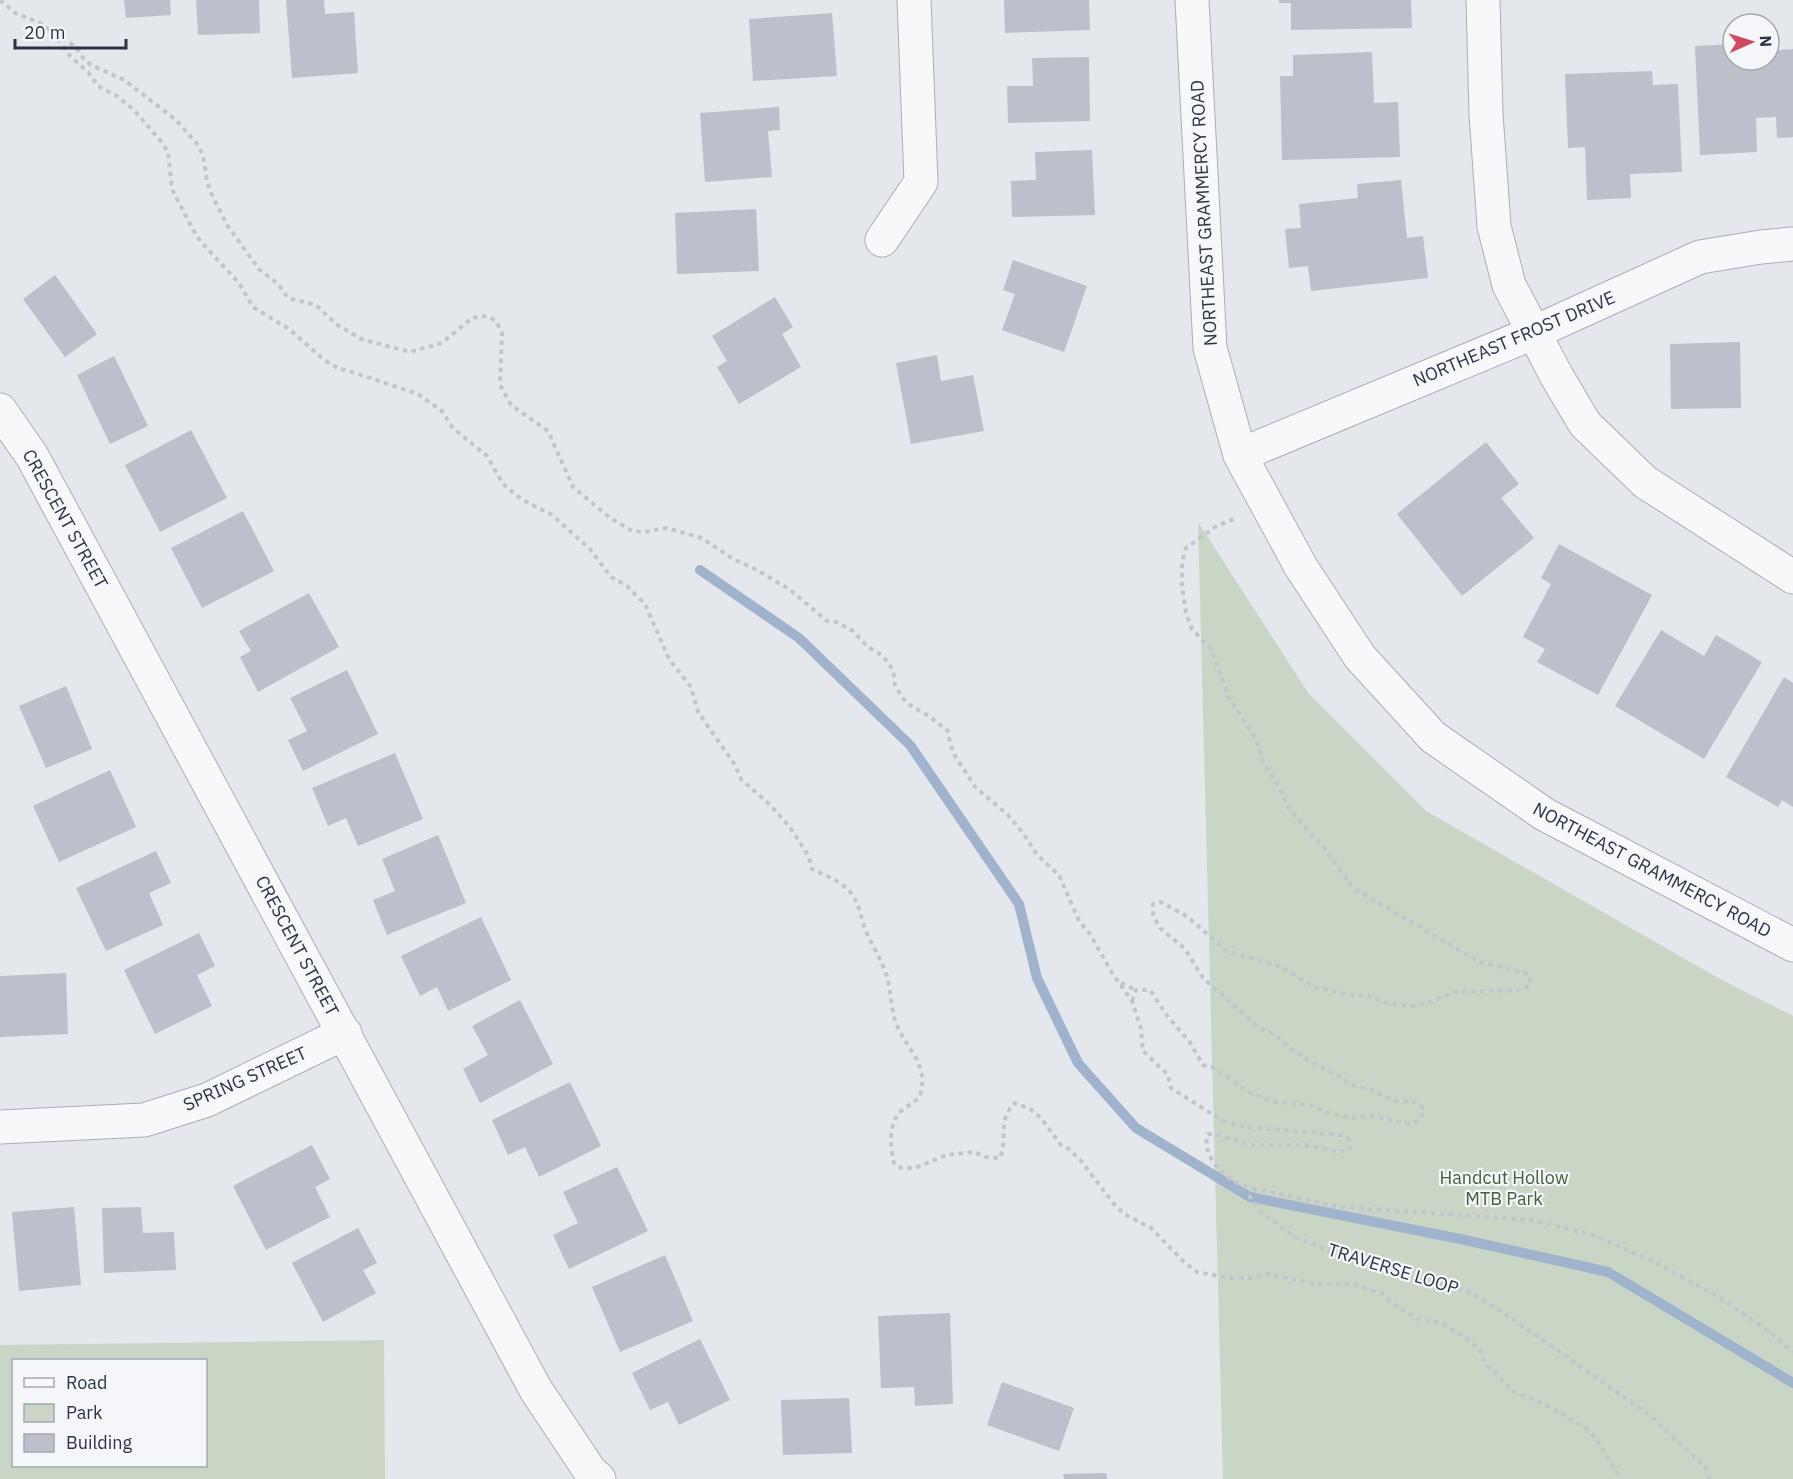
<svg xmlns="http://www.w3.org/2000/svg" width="1793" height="1479" font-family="'IBM Plex Sans',sans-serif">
	<rect width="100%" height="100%" fill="#e4e7ec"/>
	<g fill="#c9d6c5" fill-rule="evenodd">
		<polygon points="1198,522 1309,694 1426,811 1720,979 1793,1016 1793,1479 1223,1479"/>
		<path d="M384 1340 385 1479H0V1345ZM14 1360H206V1466H14Z"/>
	</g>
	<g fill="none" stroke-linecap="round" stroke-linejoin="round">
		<polyline stroke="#9fb4cc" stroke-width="10" points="700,570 799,638 910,745 1019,904 1037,978 1078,1063 1136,1128 1250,1197 1465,1240 1608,1272 1793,1383"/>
	</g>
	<g fill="#bbc0ca">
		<polygon points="124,0 170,0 171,15 126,18"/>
		<polygon points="196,0 259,0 260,33 198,35"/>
		<polygon points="286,0 324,0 325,14 354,12 358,73 292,78"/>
		<polygon points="1004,0 1089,0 1090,30 1005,33"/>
		<polygon points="1279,0 1411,0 1412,28 1291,30 1291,3 1279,3"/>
		<polygon points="832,13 837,76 753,81 749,19"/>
		<polygon points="1778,42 1779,50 1793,49 1793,137 1777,138 1776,117 1756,118 1757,152 1700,155 1695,46 1733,44 1733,60 1769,60 1769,43"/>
		<polygon points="1372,52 1374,103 1398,102 1400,157 1282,160 1280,76 1293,76 1293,55"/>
		<polygon points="1089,57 1090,121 1008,123 1007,86 1033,86 1032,58"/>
		<polygon points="1652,71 1653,85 1678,84 1682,172 1630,174 1631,198 1587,200 1585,147 1568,148 1565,74"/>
		<polygon points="779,107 780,130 768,131 772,177 705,182 700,113"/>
		<polygon points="1092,150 1095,215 1012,217 1011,181 1036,180 1035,152"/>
		<polygon points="1401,180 1407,238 1423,236 1428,278 1311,291 1308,266 1289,268 1285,229 1301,228 1299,204 1358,198 1357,184"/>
		<polygon points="756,209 759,271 677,274 675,213"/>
		<polygon points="1013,260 1087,286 1064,352 1002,330 1015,294 1003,290"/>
		<polygon points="55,275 97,334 65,357 23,299"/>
		<polygon points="775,297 793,327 782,334 801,367 739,404 717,367 727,361 712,336"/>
		<polygon points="1740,342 1741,408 1671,409 1670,344"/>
		<polygon points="937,355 941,381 973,375 984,431 911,444 896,363"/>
		<polygon points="114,356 148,426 110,444 77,375"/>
		<polygon points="191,430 227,498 160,532 125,465"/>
		<polygon points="1486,442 1519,484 1501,498 1534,538 1462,596 1397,514"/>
		<polygon points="243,511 274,571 202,608 171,548"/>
		<polygon points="1559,544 1652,595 1598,695 1537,662 1545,649 1523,637 1551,584 1541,578"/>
		<polygon points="309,593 339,647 258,692 240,657 251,651 239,631"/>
		<polygon points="1661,630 1704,656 1716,635 1762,662 1704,759 1615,706"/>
		<polygon points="347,670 378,734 303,771 288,740 307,731 290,698"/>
		<polygon points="1784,677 1793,683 1793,807 1782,800 1778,807 1726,777"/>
		<polygon points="66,686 92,749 46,768 19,706"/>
		<polygon points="395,753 423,819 358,846 346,818 328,826 312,788"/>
		<polygon points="110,770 136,827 59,862 33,806"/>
		<polygon points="438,835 466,903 387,935 373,900 395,891 382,859"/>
		<polygon points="156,851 171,883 149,893 163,925 106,951 76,888"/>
		<polygon points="481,917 511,980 448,1011 437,987 420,996 401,956"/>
		<polygon points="199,933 215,966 197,975 212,1006 155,1034 124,970"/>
		<polygon points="66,973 68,1034 0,1037 0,976"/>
		<polygon points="520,1000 553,1064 480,1103 463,1069 488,1055 472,1026"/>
		<polygon points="570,1082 601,1146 539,1177 525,1147 508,1155 492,1120"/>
		<polygon points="312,1145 330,1179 315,1187 330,1217 266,1250 233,1186"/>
		<polygon points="617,1167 648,1231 569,1269 553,1235 578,1223 563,1192"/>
		<polygon points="74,1207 81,1285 19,1291 12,1212"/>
		<polygon points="141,1207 143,1233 174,1232 176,1270 104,1273 102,1208"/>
		<polygon points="358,1228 377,1263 363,1270 376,1293 323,1322 292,1263"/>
		<polygon points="665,1255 693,1321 620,1352 592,1287"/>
		<polygon points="950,1313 953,1404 915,1406 914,1387 881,1388 878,1316"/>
		<polygon points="700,1339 730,1400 679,1425 668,1402 650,1410 632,1373"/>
		<polygon points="1002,1382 1074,1408 1059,1451 987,1425"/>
		<polygon points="849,1398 852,1453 783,1455 781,1400"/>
		<polygon points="1106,1473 1107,1479 1064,1479 1063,1474"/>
	</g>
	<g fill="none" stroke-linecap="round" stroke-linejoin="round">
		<g stroke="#a9aeb7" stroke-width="35">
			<g id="minor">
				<polyline points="1192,0 1210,348 1240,455 1301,567 1360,657 1433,737 1544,814 1793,945"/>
				<polyline points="1483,0 1486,114 1494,226 1509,285 1556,375 1585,424 1645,482 1793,577"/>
				<polyline points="882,240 921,182 914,0"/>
				<polyline points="0,410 32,456 536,1390 590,1471 599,1479"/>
				<polyline points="1240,455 1535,332 1700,257 1761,247 1793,244"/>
				<polyline points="0,1127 144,1120 207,1100 345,1033"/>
			</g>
		</g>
		<g stroke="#c2c5cb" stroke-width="4" stroke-dasharray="4.5 4.5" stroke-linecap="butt">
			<polyline points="0,0 15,13 40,23 55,34"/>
			<polyline points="1121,983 1136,990"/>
			<polyline points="1132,1001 1136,990 1150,990 1168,1017 1189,1041 1203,1065 1212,1067 1249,1092 1274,1102 1311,1105 1325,1112 1351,1118 1375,1116 1404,1123 1414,1123 1420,1119 1423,1112 1422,1107 1415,1102 1396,1101 1368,1089 1355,1086 1295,1052 1274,1034 1259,1028 1203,978 1185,949 1160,928 1153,915 1153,904 1161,902 1188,917 1226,951 1279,966 1315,987 1351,995 1367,995 1390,1004 1413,1006 1433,1001 1455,992 1523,990 1530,984 1530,976 1525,973 1480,962 1353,888 1326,850 1289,809 1281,790 1263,762 1257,741 1228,696 1211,649 1192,629 1186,613 1182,586 1182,563 1186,548 1215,527 1236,518"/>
			<path d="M1256 1189C1234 1188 1199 1159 1208 1134H1215L1250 1145H1306L1339 1152 1350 1148 1349 1139 1341 1135 1246 1127 1223 1121 1171 1088 1168 1075 1143 1051 1141 1029 1132 1001 1112 973 1090 934 1079 921 1059 875 1037 855 1023 833 1007 814 976 788 955 756 950 744 948 731 929 716 908 704 902 697 895 685 893 670 883 656 868 647 853 631 836 622 827 621 789 589 755 569 733 559 702 538 666 528 644 532 632 531 609 517 573 487 548 431 511 405 500 385 502 333 496 321 489 317 482 316 472 318 442 343 410 352 361 339 336 324 316 305 288 298 278 284 259 269 227 225 211 193 207 181 203 155 197 144 176 120 124 80 91 65 81 56 76 47 55 34 70 56 88 72 98 86 117 96 134 110 160 140 168 152 172 189 191 226 201 242 239 283 253 307 289 329 323 359 339 369 346 370 418 394 442 411 452 427 487 456 503 484 521 499 552 515 590 549 611 577 627 586 645 604 669 659 691 687 698 712 735 765 741 779 769 804 790 827 809 857 812 869C824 875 842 881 851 893 859 903 860 914 864 926 870 943 882 959 887 977 891 992 891 1011 897 1026 907 1048 925 1062 922 1088 920 1102 910 1103 901 1111 888 1124 890 1147 894 1163L901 1168H915L946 1155 975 1152 985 1157 1000 1158C1008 1137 997 1120 1015 1103L1030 1109 1041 1118 1061 1145 1069 1149 1081 1161 1114 1204 1124 1214 1151 1228 1185 1263 1197 1272 1231 1278H1255L1267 1274 1316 1284H1353L1383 1294 1393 1304 1418 1319 1441 1323 1469 1340 1480 1350 1485 1363 1513 1391 1552 1408 1587 1429 1595 1437 1621 1479"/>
			<polyline points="1710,1479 1705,1467 1651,1416 1510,1317 1468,1291 1395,1273 1351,1259 1295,1237 1260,1211 1250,1197 1256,1189 1340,1207 1531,1220 1596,1236 1654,1262 1719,1297 1771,1333 1793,1352"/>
		</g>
		<use href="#minor" stroke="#f7f8fa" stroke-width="33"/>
	</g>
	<g text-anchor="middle" stroke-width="4.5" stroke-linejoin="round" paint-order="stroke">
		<g font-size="18" fill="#2b3445" stroke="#f4f6f9">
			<text transform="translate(1204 213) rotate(-93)" y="6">NORTHEAST GRAMMERCY ROAD</text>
			<text transform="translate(1514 339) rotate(-23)" y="6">NORTHEAST FROST DRIVE</text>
			<text transform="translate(65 519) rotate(61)" y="6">CRESCENT STREET</text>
			<text transform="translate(1652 870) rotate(28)" y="6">NORTHEAST GRAMMERCY ROAD</text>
			<text transform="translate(297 946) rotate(62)" y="6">CRESCENT STREET</text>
			<text transform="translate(245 1079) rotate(-24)" y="6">SPRING STREET</text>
			<text transform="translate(1393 1269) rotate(17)" y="6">TRAVERSE LOOP</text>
		</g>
		<g font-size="18" fill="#3f6138" stroke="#f4f6f9">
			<text x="1504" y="1184">Handcut Hollow<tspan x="1504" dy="21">MTB Park</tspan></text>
		</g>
	</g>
	<rect x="12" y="1359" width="195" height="108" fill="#f4f6f9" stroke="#a4a8b1" stroke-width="1.5"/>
	<rect x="24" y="1378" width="30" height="9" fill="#f7f8fa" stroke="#a4a8b1" stroke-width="1.5"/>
	<text x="66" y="1389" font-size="18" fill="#2b3445">Road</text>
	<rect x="24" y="1404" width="30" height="18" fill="#c9d6c5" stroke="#a4a8b1" stroke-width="1.5"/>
	<text x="66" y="1419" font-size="18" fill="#2b3445">Park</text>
	<rect x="24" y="1434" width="30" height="18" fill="#bbc0ca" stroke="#a4a8b1" stroke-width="1.5"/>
	<text x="66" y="1449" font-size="18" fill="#2b3445">Building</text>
	<g transform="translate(1751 42) rotate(87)"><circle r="28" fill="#f4f6f9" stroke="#a4a8b1" stroke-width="1.5"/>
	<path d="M0-4.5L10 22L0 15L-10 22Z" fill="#d1495b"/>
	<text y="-9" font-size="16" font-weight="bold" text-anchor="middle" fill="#2b3445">N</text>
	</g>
	<path d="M15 39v9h111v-9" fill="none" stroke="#2b3445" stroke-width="3"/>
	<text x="24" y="39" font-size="18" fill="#2b3445" stroke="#f4f6f9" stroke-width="4.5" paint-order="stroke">20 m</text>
</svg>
